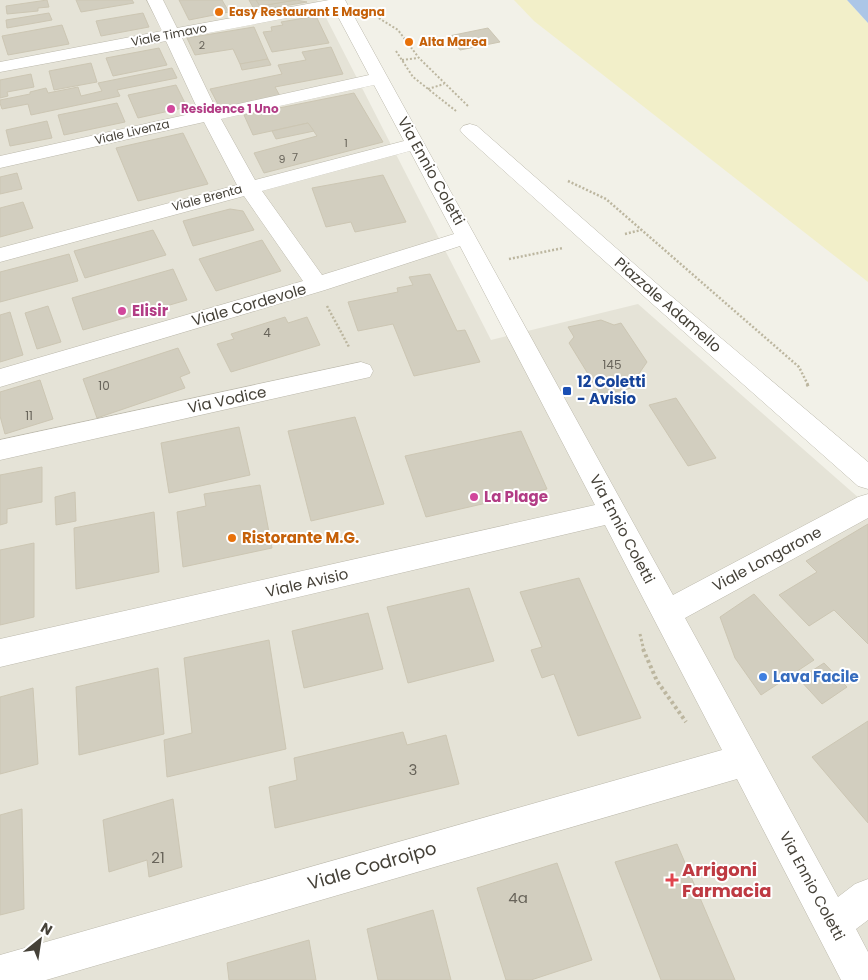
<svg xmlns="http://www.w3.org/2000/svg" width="868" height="980" font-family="Poppins,sans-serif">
	<rect width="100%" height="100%" fill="#f2f1e8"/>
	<polygon fill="#e5e3d7" points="0,0 317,0 491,340 638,304 868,506 868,980 0,980"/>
	<polygon fill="#f2efc9" points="514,0 847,0 868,23 868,282 534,21"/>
	<polygon fill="#acc6e7" points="847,0 868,0 868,23"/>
	<g fill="#d2cebf" stroke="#ccc6b3">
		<polygon points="47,0 49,7 38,8 38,11 7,14 6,6"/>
		<polygon points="76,0 132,0 134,3 81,12"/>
		<polygon points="179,0 222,0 229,12 189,20"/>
		<polygon points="249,0 256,0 260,6 296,0 307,2 255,11"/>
		<polygon points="256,0 296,0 260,6"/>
		<polygon points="49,13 52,20 7,28 6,20"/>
		<polygon points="143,13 149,27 101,36 96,21"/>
		<polygon points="316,16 329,43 272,52 263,32 272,31 271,27 283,25 281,22"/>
		<polygon points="62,25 69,44 8,55 2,36"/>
		<polygon points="254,27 268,59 240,64 233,49 195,55 187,38"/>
		<polygon points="488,28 500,42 460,50 449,36"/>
		<polygon points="331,47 343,74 275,87 280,96 220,108 210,89 282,74 278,65 306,60 302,52"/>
		<polygon points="159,48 167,65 113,76 106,58"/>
		<polygon points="268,59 271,65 242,70 240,64"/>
		<polygon points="91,63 97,82 54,90 49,71"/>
		<polygon points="172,68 177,78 117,90 120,96 31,115 28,104 2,109 0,103 0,100 30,94 30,92 46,88 48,93 78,87 81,96 102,91 98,83"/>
		<polygon points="31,74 34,87 7,92 8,96 0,98 0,80"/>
		<polygon points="176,85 187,107 138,118 128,95"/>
		<polygon points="354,93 383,142 264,173 254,153 317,136 308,123 253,135 244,115"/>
		<polygon points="117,103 125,122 64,135 58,115"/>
		<polygon points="47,121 52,138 10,146 6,130"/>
		<polygon points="308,123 314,131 276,139 272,131"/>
		<polygon points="183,133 208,184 138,201 116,148"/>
		<polygon points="17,173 22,189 0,194 0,177"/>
		<polygon points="383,175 406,222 355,232 351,222 326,227 312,188"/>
		<polygon points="23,202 33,228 0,237 0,208"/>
		<polygon points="230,209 243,211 254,230 193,246 183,221"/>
		<polygon points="153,230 166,255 85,278 74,251"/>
		<polygon points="262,240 281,271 216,291 199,259"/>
		<polygon points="69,254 78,281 0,302 0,272"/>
		<polygon points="173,269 187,300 83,330 72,298"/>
		<polygon points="430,274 457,331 465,330 480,362 414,376 393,324 358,331 348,302 398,292 397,288 413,285 409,277"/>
		<polygon points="48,306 61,342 37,349 25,313"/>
		<polygon points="10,312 23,355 0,362 0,315"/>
		<polygon points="285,317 288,323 307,317 320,345 231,372 217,344 234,339 231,334"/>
		<polygon points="601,320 614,325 621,323 647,362 636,378 641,386 601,395 569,343 574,337 568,327"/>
		<polygon points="178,348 190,373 180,377 185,388 97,418 83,379"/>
		<polygon points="40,380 53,419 5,434 0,416 0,392"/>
		<polygon points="676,398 716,458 688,466 649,405"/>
		<polygon points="355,417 384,504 311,521 288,431"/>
		<polygon points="239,427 250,475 169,493 161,443"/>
		<polygon points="521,431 547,489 426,517 405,456"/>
		<polygon points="42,467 42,502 7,509 7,523 0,525 0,475"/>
		<polygon points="260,485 272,548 183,567 177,512 206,506 204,494"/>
		<polygon points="75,492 76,521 56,525 55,497"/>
		<polygon points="154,512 159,572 76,589 74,528"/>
		<polygon points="868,524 868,644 834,610 809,626 779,595 817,572 806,561"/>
		<polygon points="34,543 34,617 0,625 0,550"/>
		<polygon points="579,578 641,718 578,736 554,674 542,678 531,650 542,647 520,592"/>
		<polygon points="469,588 494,661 408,683 387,607"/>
		<polygon points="754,594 814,660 761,695 735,658 720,617"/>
		<polygon points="368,613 383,669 304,688 292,631"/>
		<polygon points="269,640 286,749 167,777 164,740 192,733 184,658"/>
		<polygon points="824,663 847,687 822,704 799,679"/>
		<polygon points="158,668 164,734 79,755 76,687"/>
		<polygon points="33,688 38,764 0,774 0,697"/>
		<polygon points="868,721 868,823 812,757"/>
		<polygon points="403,732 407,745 446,735 459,784 275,828 269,787 297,780 294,758"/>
		<polygon points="173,799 182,867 149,877 147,860 109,872 103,820"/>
		<polygon points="22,809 24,909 0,915 0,815"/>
		<polygon points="677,844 735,980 661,980 615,862"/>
		<polygon points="557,863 592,960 531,980 506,980 477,888"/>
		<polygon points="433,910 451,980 378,980 367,929"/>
		<polygon points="309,940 316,980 229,980 227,963"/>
	</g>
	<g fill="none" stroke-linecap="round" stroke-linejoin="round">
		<g stroke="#bcb9ac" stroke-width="1">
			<g id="minor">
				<path d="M147 0H163L177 28 329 0H345L673 595 858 497 868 494V518L685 618 838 897 855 884 868 879V920L856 929 868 952V980H841L737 779 46 980H0V955L722 750 605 525 0 667V639L595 505 460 246 325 290 0 387V369L303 281 244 196 0 262V248L237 185 204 122 0 168V156L199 112 166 41 0 72V62L162 31ZM334 9 369 75 216 109 182 38ZM374 85 404 141 255 180 221 119ZM410 151 454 234 322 275 262 191Z"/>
				<polygon points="470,124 477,126 664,290 868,462 868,489 858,486 648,300 463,134 460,130 463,126"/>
				<polygon points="361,362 370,365 373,371 370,377 0,460 0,440"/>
			</g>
		</g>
		<g stroke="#bcb69f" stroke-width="2" stroke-dasharray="2 2" stroke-linecap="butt">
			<polyline points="374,12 377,17 398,30 419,58 468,106"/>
			<polyline points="396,51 413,77 456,111"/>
			<polyline points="402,60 418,58"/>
			<polyline points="428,89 444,84"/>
		</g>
		<g stroke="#bcb69f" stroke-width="2.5" stroke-dasharray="2 2" stroke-linecap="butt">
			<polyline points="568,181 606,199 799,367 808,385"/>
			<polyline points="625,234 641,230"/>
			<polyline points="509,259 563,248"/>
			<polyline points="327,306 349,347"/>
		</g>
		<g stroke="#bcb69f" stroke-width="3" stroke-dasharray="2.5 2.5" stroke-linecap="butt">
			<polyline points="807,384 809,388"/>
			<polyline points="640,634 644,651"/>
		</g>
		<polyline stroke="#bcb69f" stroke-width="4" stroke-dasharray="3 3" stroke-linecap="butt" points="643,649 657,681 686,722"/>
		<use href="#minor" fill="#fff" fill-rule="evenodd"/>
	</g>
	<g fill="#e8710a" stroke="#fff" stroke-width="2">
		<circle cx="219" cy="12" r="5"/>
		<circle cx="409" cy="42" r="5"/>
		<circle cx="232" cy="538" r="5"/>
	</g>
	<g fill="#d1479c" stroke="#fff" stroke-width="2">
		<circle cx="171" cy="109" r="5"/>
		<circle cx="122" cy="311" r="5"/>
		<circle cx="474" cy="497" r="5"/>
	</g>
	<rect fill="#1a4fb4" stroke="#fff" stroke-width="2" x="562" y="386" width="10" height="10" rx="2.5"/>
	<circle fill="#3f7fe0" stroke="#fff" stroke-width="2" cx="763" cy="677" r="5"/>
	<path fill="#e0444e" stroke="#fff" stroke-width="2" d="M669.5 872.5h5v5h5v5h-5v5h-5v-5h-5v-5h5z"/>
	<g text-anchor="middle" stroke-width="4" stroke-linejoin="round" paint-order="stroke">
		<g font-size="11" fill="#68645a">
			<text x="202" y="49">2</text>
			<text x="346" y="147">1</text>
			<text x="295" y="161">7</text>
			<text x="282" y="163">9</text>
		</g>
		<g font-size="12" font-weight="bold" fill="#c56008" stroke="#fff" text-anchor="start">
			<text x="229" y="16">Easy Restaurant E Magna</text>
			<text x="419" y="46">Alta Marea</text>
		</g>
		<g font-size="12" fill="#454138" stroke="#fff">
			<text transform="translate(169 35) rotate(-11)" y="4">Viale Timavo</text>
			<text transform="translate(132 132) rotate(-13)" y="4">Viale Livenza</text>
			<text transform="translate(207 198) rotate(-15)" y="4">Viale Brenta</text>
		</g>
		<g font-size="12" font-weight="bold" fill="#b23c85" stroke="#fff" text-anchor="start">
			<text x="181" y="113">Residence 1 Uno</text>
		</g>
		<g font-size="12" fill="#68645a">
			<text x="267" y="337">4</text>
			<text x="612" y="369">145</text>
			<text x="104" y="390">10</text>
			<text x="29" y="420">11</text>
		</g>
		<g font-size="15" fill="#454138" stroke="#fff">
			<text transform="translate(431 171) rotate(61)" y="5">Via Ennio Coletti</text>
			<text transform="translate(249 305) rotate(-16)" y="5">Viale Cordevole</text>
			<text transform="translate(668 305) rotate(41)" y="5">Piazzale Adamello</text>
			<text transform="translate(227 400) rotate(-12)" y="5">Via Vodice</text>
			<text transform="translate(622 529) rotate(62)" y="5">Via Ennio Coletti</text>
			<text transform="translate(767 559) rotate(-28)" y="5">Viale Longarone</text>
			<text transform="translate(307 583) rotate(-13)" y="5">Viale Avisio</text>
			<text transform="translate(812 886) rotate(62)" y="5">Via Ennio Coletti</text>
		</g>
		<g font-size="15" font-weight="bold" fill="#b23c85" stroke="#fff" text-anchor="start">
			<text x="132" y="316">Elisir</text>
			<text x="484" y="502">La Plage</text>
		</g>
		<g font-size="15" font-weight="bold" fill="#164399" stroke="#fff" text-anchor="start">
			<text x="577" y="387">12 Coletti<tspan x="577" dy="17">- Avisio</tspan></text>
		</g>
		<g font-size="15" font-weight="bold" fill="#c56008" stroke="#fff" text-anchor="start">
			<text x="242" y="543">Ristorante M.G.</text>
		</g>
		<g font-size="15" font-weight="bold" fill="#366cbe" stroke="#fff" text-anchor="start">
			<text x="773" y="682">Lava Facile</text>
		</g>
		<g font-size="15" fill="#68645a">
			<text x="413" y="775">3</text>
			<text x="158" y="863">21</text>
			<text x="518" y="903">4a</text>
		</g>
		<g font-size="18" fill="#454138" stroke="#fff">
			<text transform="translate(372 866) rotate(-16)" y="6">Viale Codroipo</text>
		</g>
		<g font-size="18" font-weight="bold" fill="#be3a42" stroke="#fff" text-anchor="start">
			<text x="682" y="876">Arrigoni<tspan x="682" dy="21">Farmacia</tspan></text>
		</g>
	</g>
	<g transform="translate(40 940) rotate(30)" stroke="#ffffff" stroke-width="4" paint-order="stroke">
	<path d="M0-4L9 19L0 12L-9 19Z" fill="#454138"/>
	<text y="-8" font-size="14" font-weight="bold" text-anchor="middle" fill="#454138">N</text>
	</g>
</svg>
